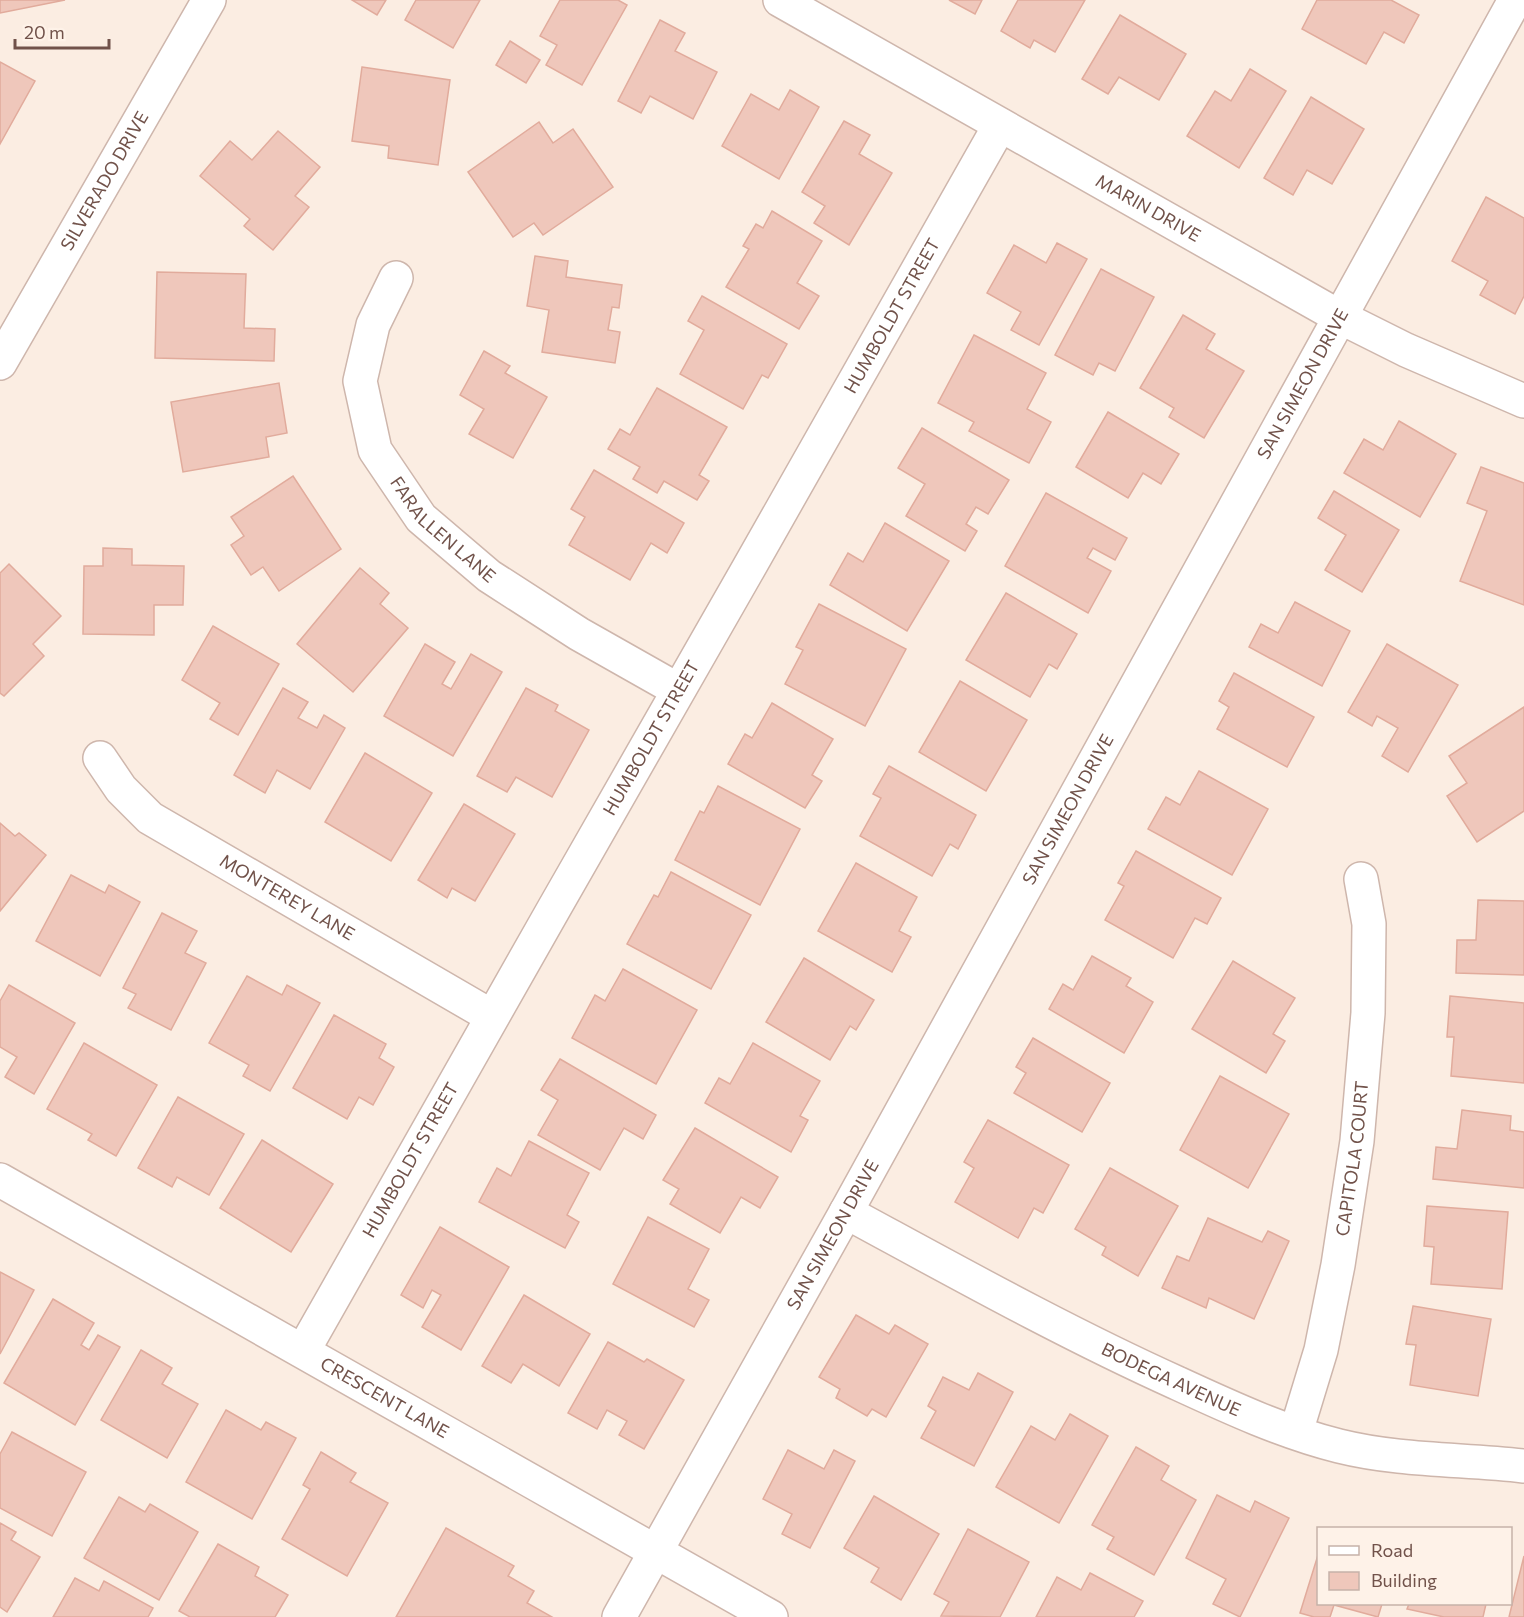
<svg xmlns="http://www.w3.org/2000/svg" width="1524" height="1617" font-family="Commissioner,sans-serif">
	<rect width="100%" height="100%" fill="#fbede2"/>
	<g fill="#efc7bb" stroke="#e1ab9c" stroke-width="1.5">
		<polygon points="0,0 65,0 0,13"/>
		<polygon points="352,0 386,0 377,15"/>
		<polygon points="416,0 480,0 453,48 405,20"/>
		<polygon points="560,0 618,0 627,5 582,85 546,65 557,45 540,36"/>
		<polygon points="949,0 982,0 975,14"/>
		<polygon points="1018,0 1085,0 1055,52 1034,40 1030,48 1001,31"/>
		<polygon points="1317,0 1391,0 1419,15 1404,43 1384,32 1366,64 1302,29"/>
		<polygon points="1120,15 1186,54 1159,100 1119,77 1108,94 1082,79"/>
		<polygon points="660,20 685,33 675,51 717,72 693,119 650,96 641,113 618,101"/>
		<polygon points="510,41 540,60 526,83 496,65"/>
		<polygon points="0,62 35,81 0,144"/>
		<polygon points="362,67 450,80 438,165 388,158 389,146 352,141"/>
		<polygon points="1250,69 1286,91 1239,168 1187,136 1215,91 1231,101"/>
		<polygon points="790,90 819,107 779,179 722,146 751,94 779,110"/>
		<polygon points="1311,97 1364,129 1332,184 1307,170 1293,195 1264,178"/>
		<polygon points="844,121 870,135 859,154 892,173 849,245 814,223 825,206 802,192"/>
		<polygon points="539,122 553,143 573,129 613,187 543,235 534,223 513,237 468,172"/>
		<polygon points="278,131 320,167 295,196 309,207 273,250 244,226 250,219 200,176 230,141 252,160"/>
		<polygon points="1486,197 1524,218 1524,296 1515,314 1480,295 1488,281 1452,261"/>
		<polygon points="772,211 822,241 797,283 819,296 799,329 726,287 749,249 743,246 756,224 763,228"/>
		<polygon points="1057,243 1087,259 1039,345 1011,330 1021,312 987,293 1014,245 1046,263"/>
		<polygon points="535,256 568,261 566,277 622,285 619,308 612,307 608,330 620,332 615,363 542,352 549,310 527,306"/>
		<polygon points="1101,269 1154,297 1115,371 1099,363 1093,375 1055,355"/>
		<polygon points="157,272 246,274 244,328 275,329 274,361 155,358"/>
		<polygon points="702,296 787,344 768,378 762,375 743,409 680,374 704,330 688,321"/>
		<polygon points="1183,315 1215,334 1206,349 1244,371 1204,438 1169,417 1174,408 1140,388"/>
		<polygon points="974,335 1046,373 1027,409 1051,422 1029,463 969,431 974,422 938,403"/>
		<polygon points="484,351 510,366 505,373 547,397 513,458 469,434 484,409 460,395"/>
		<polygon points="279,383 287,433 266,437 269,457 183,472 171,402"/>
		<polygon points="657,388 727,427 699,475 709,481 697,500 664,481 657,493 633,479 640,467 608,449 620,429 630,435"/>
		<polygon points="1108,412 1179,454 1161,484 1143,473 1128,498 1076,467"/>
		<polygon points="1399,421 1456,454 1420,517 1344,473 1364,439 1383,450"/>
		<polygon points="922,428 1009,480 988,514 976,507 966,524 977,531 965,551 906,516 925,484 898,468"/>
		<polygon points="1481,467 1524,483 1524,605 1460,581 1487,511 1467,503"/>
		<polygon points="594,470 684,523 667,553 651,543 630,580 569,545 585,517 571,509"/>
		<polygon points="293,476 341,549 279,591 263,567 251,575 231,545 244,536 231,517"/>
		<polygon points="1334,491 1399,530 1362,592 1325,570 1346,535 1318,518"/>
		<polygon points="1046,493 1127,538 1115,560 1093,548 1087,558 1111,571 1088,613 1005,566"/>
		<polygon points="885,523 949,561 907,631 830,585 848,553 863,562"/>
		<polygon points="103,548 132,549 132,565 184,566 183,605 154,605 154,635 83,634 84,566 103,566"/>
		<polygon points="9,564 61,616 33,644 44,656 4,696 0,693 0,573"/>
		<polygon points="360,568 389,593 380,604 408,628 353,692 297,644"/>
		<polygon points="1006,593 1077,634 1057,669 1049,664 1030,697 966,660"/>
		<polygon points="1295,602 1350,631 1322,686 1249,647 1261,624 1278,633"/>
		<polygon points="819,604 906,649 865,726 785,684 803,650 796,647"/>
		<polygon points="213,626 279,664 238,735 210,719 220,703 182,680"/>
		<polygon points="425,644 455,662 442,684 451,689 471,654 502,672 453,756 384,716"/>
		<polygon points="1387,644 1458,685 1408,772 1382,756 1398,728 1377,716 1372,726 1348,712"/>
		<polygon points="1234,673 1314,717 1287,767 1217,729 1229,707 1219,701"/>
		<polygon points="960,681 1027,720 986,791 919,752"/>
		<polygon points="283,688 308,702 298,718 317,728 324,715 345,728 310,789 277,770 265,793 234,775"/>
		<polygon points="526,688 558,705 555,711 589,730 552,797 516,777 507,792 477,776"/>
		<polygon points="772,703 833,739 812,775 822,781 805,808 728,764 745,734 752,738"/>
		<polygon points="1524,707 1524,811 1477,842 1447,796 1467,783 1449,756"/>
		<polygon points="365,753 432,793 391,861 325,822"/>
		<polygon points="889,766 976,815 958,849 950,844 932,876 860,836 881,798 873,794"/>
		<polygon points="1199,771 1268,809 1232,875 1148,829 1166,797 1180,805"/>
		<polygon points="718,786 800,829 760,905 675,860 700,811 704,813"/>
		<polygon points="464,804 515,834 475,901 452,888 447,898 418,880"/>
		<polygon points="0,823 15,836 19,833 46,855 0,911"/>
		<polygon points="1136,851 1221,898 1207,924 1195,918 1173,958 1105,920 1124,886 1118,883"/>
		<polygon points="856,863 917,897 899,931 911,937 892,972 818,931"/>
		<polygon points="671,872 751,915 711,989 627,944 654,895 658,897"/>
		<polygon points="71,875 105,893 109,885 140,902 100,976 36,941"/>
		<polygon points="1478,900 1524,901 1524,975 1456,973 1457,940 1476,940"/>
		<polygon points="162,913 197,931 185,953 206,963 171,1030 128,1008 136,994 123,988"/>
		<polygon points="1092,956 1131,978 1126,986 1153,1002 1124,1053 1049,1009 1063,984 1073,990"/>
		<polygon points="804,958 874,1000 856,1030 850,1026 830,1060 766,1022"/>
		<polygon points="1233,961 1295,998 1273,1034 1285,1041 1266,1073 1192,1029"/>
		<polygon points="623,969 697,1010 656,1084 572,1038 595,995 605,1001"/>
		<polygon points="247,976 282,995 287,985 320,1003 270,1091 243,1076 249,1065 209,1043"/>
		<polygon points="9,985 75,1023 34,1094 5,1077 17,1057 0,1047 0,1001"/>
		<polygon points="1450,996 1524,1003 1524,1083 1451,1076 1454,1037 1447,1037"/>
		<polygon points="334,1015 386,1044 379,1058 394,1067 373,1105 359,1097 347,1119 293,1088"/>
		<polygon points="1033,1038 1110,1083 1082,1132 1014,1093 1026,1073 1016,1067"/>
		<polygon points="84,1043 157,1085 116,1156 88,1140 92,1134 47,1109"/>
		<polygon points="753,1043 820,1081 800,1116 808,1120 791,1152 705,1103 719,1078 730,1084"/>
		<polygon points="560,1059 656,1115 643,1139 624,1128 600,1170 538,1135 558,1100 541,1090"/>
		<polygon points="1220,1076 1289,1114 1248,1188 1180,1150"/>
		<polygon points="178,1097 244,1134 209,1195 177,1177 172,1187 138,1168"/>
		<polygon points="1462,1110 1511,1116 1510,1130 1524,1132 1524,1188 1433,1179 1436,1147 1457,1149"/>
		<polygon points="988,1120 1069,1165 1043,1213 1034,1208 1018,1238 955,1202 974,1168 964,1162"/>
		<polygon points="695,1128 778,1177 760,1208 741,1197 720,1233 670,1204 679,1189 663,1180"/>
		<polygon points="262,1140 333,1184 291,1252 220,1208"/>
		<polygon points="529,1141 589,1173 567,1215 579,1222 565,1248 479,1202 497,1168 511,1176"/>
		<polygon points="1110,1168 1178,1206 1138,1276 1102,1255 1106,1247 1075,1229"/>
		<polygon points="1427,1206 1508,1212 1502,1289 1431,1284 1434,1247 1424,1246"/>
		<polygon points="648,1217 709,1249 688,1289 709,1300 694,1327 613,1284"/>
		<polygon points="1208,1218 1262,1242 1268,1231 1289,1241 1254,1319 1209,1298 1206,1308 1162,1288 1177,1256 1189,1261"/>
		<polygon points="440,1227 509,1267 461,1350 422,1327 441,1295 432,1290 423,1308 401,1295"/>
		<polygon points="0,1272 34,1290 0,1354"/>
		<polygon points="524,1295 590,1334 559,1386 523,1364 511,1383 482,1366"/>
		<polygon points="53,1299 94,1323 81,1345 89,1350 98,1335 120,1347 75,1425 4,1383"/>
		<polygon points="1413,1306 1491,1319 1478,1396 1410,1385 1416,1345 1406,1344"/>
		<polygon points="856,1315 889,1334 895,1325 928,1344 886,1417 872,1409 867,1416 836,1398 840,1389 819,1377"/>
		<polygon points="608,1342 644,1362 647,1359 684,1380 644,1449 619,1435 627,1421 607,1410 597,1429 568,1413"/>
		<polygon points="141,1350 172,1368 162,1384 198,1404 167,1458 101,1420"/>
		<polygon points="978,1373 1013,1392 974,1466 921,1438 936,1411 928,1406 943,1377 969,1390"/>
		<polygon points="226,1410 261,1430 266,1422 296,1438 252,1519 186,1482"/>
		<polygon points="1070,1414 1108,1436 1059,1523 996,1487 1031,1426 1055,1440"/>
		<polygon points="12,1432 86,1472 52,1536 0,1508 0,1454"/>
		<polygon points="1136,1447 1169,1466 1161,1480 1196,1500 1154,1575 1107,1549 1114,1537 1092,1525"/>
		<polygon points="788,1450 824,1469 834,1450 855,1461 810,1548 782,1534 792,1514 763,1499"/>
		<polygon points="321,1452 356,1473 350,1482 388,1503 347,1576 282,1539 310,1489 303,1485"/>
		<polygon points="1217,1495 1250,1512 1255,1501 1289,1518 1240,1617 1213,1604 1226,1579 1186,1558"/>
		<polygon points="874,1496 939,1534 901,1600 871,1582 879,1568 844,1548"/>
		<polygon points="119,1497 145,1512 150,1504 198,1532 159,1600 84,1558"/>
		<polygon points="0,1523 16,1532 11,1540 40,1557 7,1612 0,1607"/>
		<polygon points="446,1528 514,1566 508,1576 534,1591 527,1603 552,1617 396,1617"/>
		<polygon points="968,1529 1029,1562 1000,1617 941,1616 949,1602 934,1594"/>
		<polygon points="218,1544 259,1567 255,1576 288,1595 275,1617 190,1617 179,1611"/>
		<polygon points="1318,1555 1318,1604 1382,1604 1378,1617 1334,1605 1330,1617 1314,1617 1300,1613"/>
		<polygon points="1524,1556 1524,1617 1509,1617"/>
		<polygon points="1090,1573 1143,1601 1134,1617 1036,1617 1057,1577 1081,1590"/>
		<polygon points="75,1578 99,1591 104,1581 153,1608 148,1617 53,1617"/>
		<polygon points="1409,1604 1486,1604 1483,1617 1444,1617 1407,1609"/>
	</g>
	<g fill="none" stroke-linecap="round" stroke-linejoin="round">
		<g stroke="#ceb6ac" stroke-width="36">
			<g id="street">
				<path id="s1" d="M780 0 1338 316 1406 350 1524 401"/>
				<path id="s2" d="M396 278 373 325 360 381 375 450 421 518 489 576 579 634 678 690"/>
				<path id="s3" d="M0 363 209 0"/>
				<path id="s4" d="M100 758 121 789 150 818 491 1016"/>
				<path id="s5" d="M0 1180 771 1617"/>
				<path id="s6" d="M846 1212C955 1271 1064 1332 1177 1383 1229 1407 1283 1432 1339 1446 1399 1461 1463 1459 1524 1466"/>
				<path id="s7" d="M303 1351C533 941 770 535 1000 125"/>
				<path id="s8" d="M1296 1432 1321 1350 1338 1265 1357 1141 1368 1013 1369 924 1361 879"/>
				<path id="s9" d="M619 1617 846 1212 1515 0"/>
			</g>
		</g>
		<use href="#street" stroke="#fff" stroke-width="33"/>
	</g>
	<g text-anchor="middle" stroke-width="4.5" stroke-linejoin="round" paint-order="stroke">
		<g font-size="18" fill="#71524a" stroke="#fef2e8">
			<text dy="6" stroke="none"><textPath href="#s3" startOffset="210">SILVERADO DRIVE</textPath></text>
			<text dy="6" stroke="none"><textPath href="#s1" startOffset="423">MARIN DRIVE</textPath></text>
			<text dy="6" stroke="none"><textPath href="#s7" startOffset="1191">HUMBOLDT STREET</textPath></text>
			<text dy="6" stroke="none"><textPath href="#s9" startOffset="1410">SAN SIMEON DRIVE</textPath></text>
			<text dy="6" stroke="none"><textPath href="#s2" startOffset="286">FARALLEN LANE</textPath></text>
			<text dy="6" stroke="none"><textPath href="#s7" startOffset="705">HUMBOLDT STREET</textPath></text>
			<text dy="6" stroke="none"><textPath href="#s9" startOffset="924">SAN SIMEON DRIVE</textPath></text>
			<text dy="6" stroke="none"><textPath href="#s4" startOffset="237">MONTEREY LANE</textPath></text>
			<text dy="6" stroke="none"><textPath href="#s8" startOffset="280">CAPITOLA COURT</textPath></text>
			<text dy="6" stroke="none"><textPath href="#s7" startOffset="219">HUMBOLDT STREET</textPath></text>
			<text dy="6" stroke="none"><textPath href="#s9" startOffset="438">SAN SIMEON DRIVE</textPath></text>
			<text dy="6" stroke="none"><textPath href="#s6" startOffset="366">BODEGA AVENUE</textPath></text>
			<text dy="6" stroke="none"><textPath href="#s5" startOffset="442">CRESCENT LANE</textPath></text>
		</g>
	</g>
	<rect x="1317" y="1527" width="195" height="78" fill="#fef2e8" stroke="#c6b2a9" stroke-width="1.5"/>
	<rect x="1329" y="1546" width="30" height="9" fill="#ffffff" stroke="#c6b2a9" stroke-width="1.5"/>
	<text x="1371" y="1557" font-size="18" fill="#71524a">Road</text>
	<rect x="1329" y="1572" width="30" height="18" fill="#efc7bb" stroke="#c6b2a9" stroke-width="1.5"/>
	<text x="1371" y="1587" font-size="18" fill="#71524a">Building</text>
	<path d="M15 39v9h94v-9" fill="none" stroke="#71524a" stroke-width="3"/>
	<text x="24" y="39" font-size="18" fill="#71524a" stroke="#fef2e8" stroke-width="4.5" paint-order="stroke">20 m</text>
</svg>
